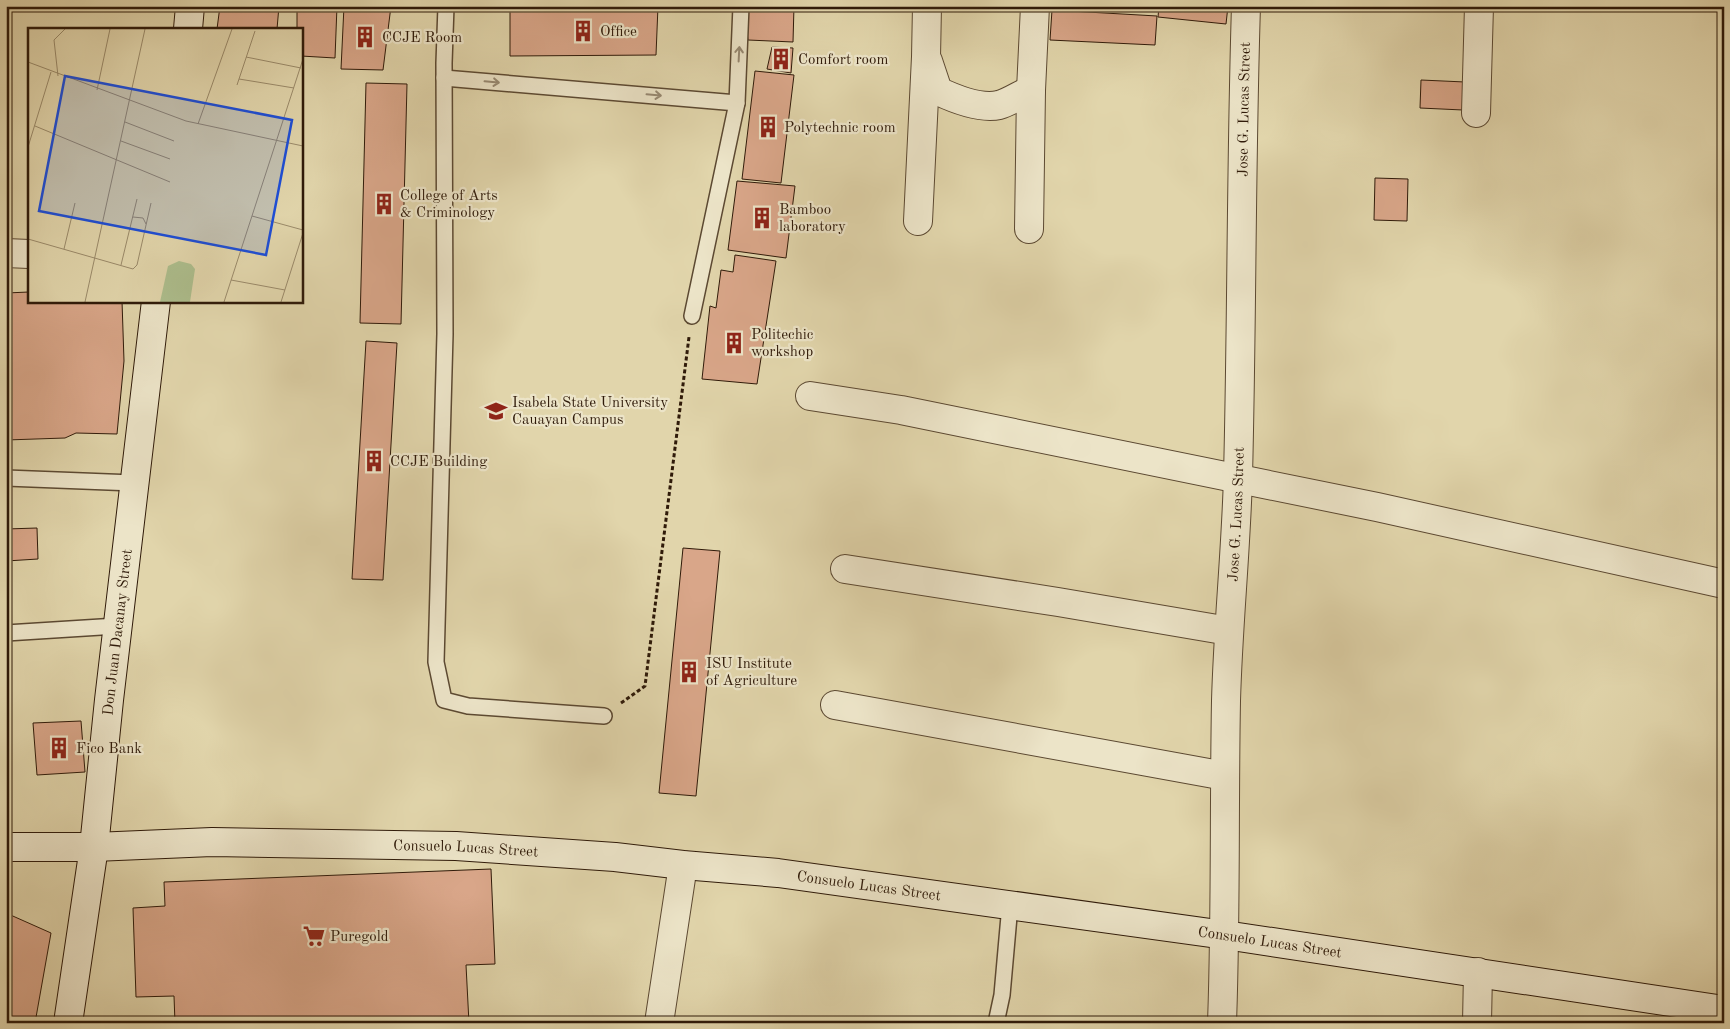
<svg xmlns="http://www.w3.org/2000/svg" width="1730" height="1029" font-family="'Old Standard TT',serif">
	<rect width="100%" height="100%" fill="#e1d5ab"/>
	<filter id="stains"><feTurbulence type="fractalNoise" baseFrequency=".004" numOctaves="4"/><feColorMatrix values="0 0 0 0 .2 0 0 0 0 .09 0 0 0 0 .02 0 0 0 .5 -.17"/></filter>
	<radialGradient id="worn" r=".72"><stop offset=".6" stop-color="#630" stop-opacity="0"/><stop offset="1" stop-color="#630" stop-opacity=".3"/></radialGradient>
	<g fill="#d9a689" stroke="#2f1a09">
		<polygon points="220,6 279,6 277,29 217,29"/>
		<polygon points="297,6 337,6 335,58 301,56 301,29 297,29"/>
		<polygon points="344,6 391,6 383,70 341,69"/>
		<polygon points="510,6 658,6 656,55 510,56"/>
		<polygon points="754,6 794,6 793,42 748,40 744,10 754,9"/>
		<polygon points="1159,6 1228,6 1226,24 1158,17"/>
		<polygon points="1052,10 1157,16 1155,45 1050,40"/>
		<polygon points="772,47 793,48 791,73 767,69"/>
		<polygon points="755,71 794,75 781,183 742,179"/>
		<polygon points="1421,80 1465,82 1463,110 1420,108"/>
		<polygon points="366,83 407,84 401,324 360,323"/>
		<polygon points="1375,178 1408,179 1407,221 1374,220"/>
		<polygon points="737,181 795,186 786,258 728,250"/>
		<polygon points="735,255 776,261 757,384 702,379 710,306 716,308 721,270 733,272"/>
		<polygon points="29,292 29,301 122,301 124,361 117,434 76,433 65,438 6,440 6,293"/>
		<polygon points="366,341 397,343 383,580 352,579"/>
		<polygon points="37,528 38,559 6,561 6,529"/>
		<polygon points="683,548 720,551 696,796 659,793"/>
		<polygon points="81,721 85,772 37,775 33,723"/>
		<polygon points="491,869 495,964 466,965 469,1023 175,1023 174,996 136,997 133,908 165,906 164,882"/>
		<polygon points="6,913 51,933 35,1023 6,1023"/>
	</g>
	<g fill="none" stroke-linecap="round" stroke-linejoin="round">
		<g stroke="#5c4932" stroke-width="18">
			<g id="lane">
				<polyline points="446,6 444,63 445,334 436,662 444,700 468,706 604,716"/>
				<polyline points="444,78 737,103"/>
				<polyline points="692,316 737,103 741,6"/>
				<polyline points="6,478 134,483"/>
				<polyline points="6,633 117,626"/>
				<polyline points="996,1023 1002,995 1010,905"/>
			</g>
		</g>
		<g stroke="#5c4932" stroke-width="30">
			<g id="street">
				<path d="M928 61 938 91C955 99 981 109 999 105 1010 102 1021 94 1031 90"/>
				<polyline points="1476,113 1479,6"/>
				<polyline points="918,221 926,57 927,6"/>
				<polyline points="1029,229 1031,90 1035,6"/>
				<polyline points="6,253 29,254"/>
				<polyline points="810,396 901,410 1377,507 1724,584"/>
				<polyline points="845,569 1058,602 1229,631"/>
				<polyline points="835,705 1225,776"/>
				<polyline points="659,1023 683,865"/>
				<path id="s1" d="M1222 1023C1226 915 1224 808 1226 701 1228 626 1236 551 1238 476 1242 320 1241 163 1246 6"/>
				<polyline points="1477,1023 1478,972"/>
			</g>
		</g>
		<g stroke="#2f1a09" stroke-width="30">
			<g id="secondary">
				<polyline points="188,29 190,6"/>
				<path id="s2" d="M6 847H94L212 842 456 846 615 857 683 865 778 873 1225 935 1724 1010"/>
				<path id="s3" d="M68 1023 94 847 109 700 156 301"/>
			</g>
		</g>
		<polyline stroke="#2f1a09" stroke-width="3" stroke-dasharray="4 2.5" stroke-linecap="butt" points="621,703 645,686 689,337"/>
		<use href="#lane" stroke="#ece4c8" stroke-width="15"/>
		<use href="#street" stroke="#ece4c8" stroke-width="28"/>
		<use href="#secondary" stroke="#ece4c8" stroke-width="28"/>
	</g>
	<defs><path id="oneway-shaft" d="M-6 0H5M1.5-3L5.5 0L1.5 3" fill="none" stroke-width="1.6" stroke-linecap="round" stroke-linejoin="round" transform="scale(1.25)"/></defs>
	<g stroke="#978972">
		<use href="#oneway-shaft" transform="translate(739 54) rotate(-87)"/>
		<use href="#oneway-shaft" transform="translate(492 82) rotate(5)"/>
		<use href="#oneway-shaft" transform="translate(654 95) rotate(5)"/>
	</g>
	<defs>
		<g id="building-bare" transform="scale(1.725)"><path d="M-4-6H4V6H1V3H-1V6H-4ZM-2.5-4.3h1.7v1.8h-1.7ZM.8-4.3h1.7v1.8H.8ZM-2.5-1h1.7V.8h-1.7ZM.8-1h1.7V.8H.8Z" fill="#8f2418" stroke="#ece4c8" stroke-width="2.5" paint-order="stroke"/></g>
		<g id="university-bare" transform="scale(1.725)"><path d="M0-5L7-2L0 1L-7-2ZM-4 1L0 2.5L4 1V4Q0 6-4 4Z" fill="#8f2418" stroke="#ece4c8" stroke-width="2.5" paint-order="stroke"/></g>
		<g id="supermarket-bare" transform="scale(1.725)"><path d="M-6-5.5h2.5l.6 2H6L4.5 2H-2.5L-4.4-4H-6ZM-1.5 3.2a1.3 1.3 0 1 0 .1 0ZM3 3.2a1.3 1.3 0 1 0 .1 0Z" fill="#8f2418" stroke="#ece4c8" stroke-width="2.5" paint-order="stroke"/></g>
	</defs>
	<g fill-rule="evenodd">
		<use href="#building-bare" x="583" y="31"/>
		<use href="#building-bare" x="365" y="37"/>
		<use href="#building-bare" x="781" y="59"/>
		<use href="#building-bare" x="768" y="127"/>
		<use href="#building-bare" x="384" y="204"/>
		<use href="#building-bare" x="762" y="218"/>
		<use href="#building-bare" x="734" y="343"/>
		<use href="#university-bare" x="496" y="411"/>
		<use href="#building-bare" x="374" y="461"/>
		<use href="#building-bare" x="689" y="672"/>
		<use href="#building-bare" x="59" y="748"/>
		<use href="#supermarket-bare" x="314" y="936"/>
	</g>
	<g text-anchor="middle" stroke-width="4.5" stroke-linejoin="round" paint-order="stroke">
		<g font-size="15" fill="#2f1a09" stroke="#ece4c8" text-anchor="start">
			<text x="600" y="36">Office</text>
			<text x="382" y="42">CCJE Room</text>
			<text x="798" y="64">Comfort room</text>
			<text x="784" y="132">Polytechnic room</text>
			<text x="400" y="200">College of Arts<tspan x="400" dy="17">&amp; Criminology</tspan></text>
			<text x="779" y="214">Bamboo<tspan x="779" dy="17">laboratory</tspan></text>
			<text x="751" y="339">Politechic<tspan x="751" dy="17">workshop</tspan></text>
			<text x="512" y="407">Isabela State University<tspan x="512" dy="17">Cauayan Campus</tspan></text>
			<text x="390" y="466">CCJE Building</text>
			<text x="706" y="668">ISU Institute<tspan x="706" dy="17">of Agriculture</tspan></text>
			<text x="76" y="753">Fico Bank</text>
			<text x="330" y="941">Puregold</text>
		</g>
		<g font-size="15" fill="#2f1a09" stroke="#ece4c8">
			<text dy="5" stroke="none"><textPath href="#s1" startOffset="914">Jose G. Lucas Street</textPath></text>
			<text dy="5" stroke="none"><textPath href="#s1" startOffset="509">Jose G. Lucas Street</textPath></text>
			<text dy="5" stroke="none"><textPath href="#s3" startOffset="394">Don Juan Dacanay Street</textPath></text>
			<text dy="5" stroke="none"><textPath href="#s2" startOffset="460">Consuelo Lucas Street</textPath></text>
			<text dy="5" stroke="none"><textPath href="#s2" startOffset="865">Consuelo Lucas Street</textPath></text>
			<text dy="5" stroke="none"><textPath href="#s2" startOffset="1270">Consuelo Lucas Street</textPath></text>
		</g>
	</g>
	<g transform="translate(28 28)">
		<rect width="275" height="275" fill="#e1d5ab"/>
		<path d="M151 233 163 236 167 241 162 274H132L140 238Z" fill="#adbe8d"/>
		<path fill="none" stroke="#9a8a6a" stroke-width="1" d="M218 29 273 40M0 34 158 93 275 118M30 48 26 12 37 1M211 51 266 60M209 57 227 3M69 62 82 1M97 94 146 113M170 96 204 1M7 98 142 154M93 113 142 131M0 119 23 44M224 188 275 202M105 189 115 190 118 196M0 211 105 241 109 237 123 175M36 221 47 175M93 237 109 171M203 252 257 262M57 274 117 1M196 274 275 31M253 274 275 205"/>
		<path fill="#1d4ed8" fill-opacity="0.15" stroke="#1d4ed8" stroke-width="2.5" d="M37 48 264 92 238 227 11 183Z"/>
		<rect width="275" height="275" fill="none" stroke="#2f1a09" stroke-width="2.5"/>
	</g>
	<rect width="1730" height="1029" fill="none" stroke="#e1d5ab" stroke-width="25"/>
	<rect x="8" y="8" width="1715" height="1014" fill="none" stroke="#2f1a09" stroke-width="2.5"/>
	<rect x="12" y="12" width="1705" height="1004" fill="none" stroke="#2f1a09"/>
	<rect width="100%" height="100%" filter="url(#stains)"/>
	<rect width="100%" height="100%" fill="url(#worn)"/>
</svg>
